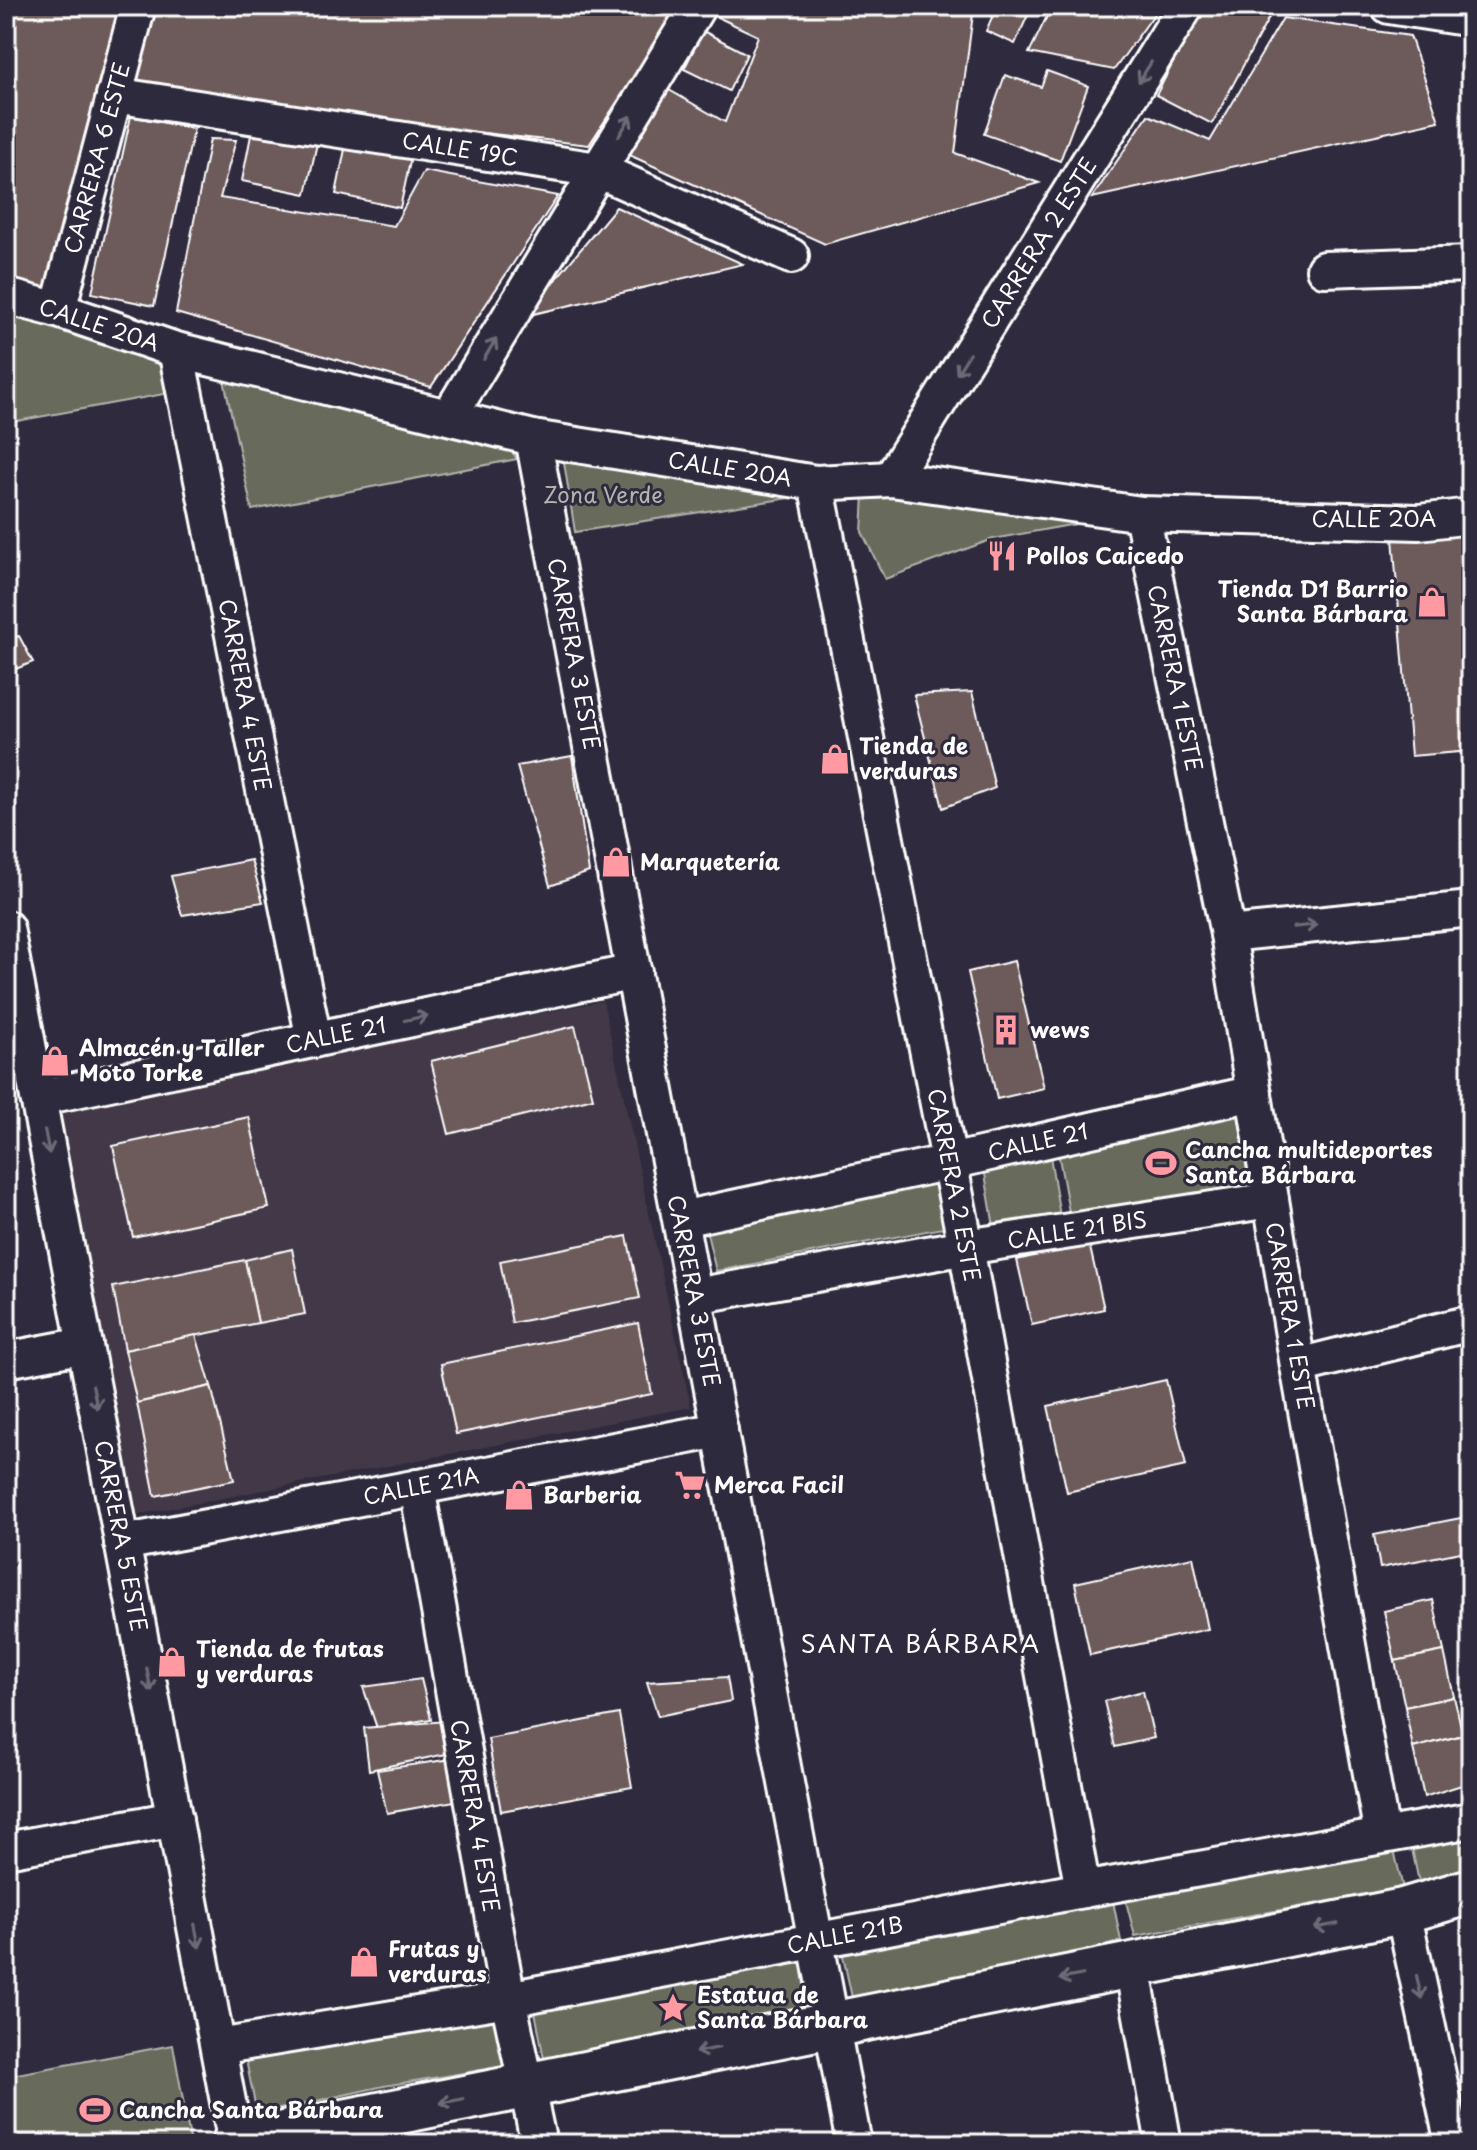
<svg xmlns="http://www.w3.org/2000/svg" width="1477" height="2150" font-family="'Playpen Sans',sans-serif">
	<rect width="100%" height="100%" fill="#2f2a3d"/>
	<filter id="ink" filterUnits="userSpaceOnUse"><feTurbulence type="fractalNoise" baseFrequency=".0125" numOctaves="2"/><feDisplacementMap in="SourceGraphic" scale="16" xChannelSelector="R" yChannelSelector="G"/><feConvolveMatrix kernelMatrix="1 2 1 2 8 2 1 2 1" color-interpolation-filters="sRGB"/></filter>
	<g filter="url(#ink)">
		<polygon fill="#423846" points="603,1001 691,1407 136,1515 54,1109"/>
		<g fill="#676a5c" stroke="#b3b4ae" stroke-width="2">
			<polygon points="6,306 165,356 175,392 6,423"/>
			<polygon points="224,380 509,447 517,459 252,510"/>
			<polygon points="563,456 802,496 575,532"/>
			<polygon points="907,489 1087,522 993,539 885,579 862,532 864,494"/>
			<polygon points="1250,1103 1266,1185 1071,1223 1056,1141"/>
			<polygon points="1049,1150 1060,1216 994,1227 983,1162"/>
			<polygon points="944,1172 953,1226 716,1271 704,1221"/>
			<polygon points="1471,1833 1471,1871 1420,1887 1411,1844"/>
			<polygon points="1393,1846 1403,1888 1135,1936 1124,1894"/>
			<polygon points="1111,1891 1121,1941 857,2021 840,1942"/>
			<polygon points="799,1951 811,2031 545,2064 533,2001"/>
			<polygon points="500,2010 512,2065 384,2086 257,2114 245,2055"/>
			<polygon points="173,2045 191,2144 6,2144 6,2076"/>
		</g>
		<g fill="#6d5a5a" stroke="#fff" stroke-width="2">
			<polygon points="6,6 121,6 44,292 6,275"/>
			<polygon points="156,6 680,6 589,145 128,92"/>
			<polygon points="717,6 974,6 955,153 1039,183 825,244 627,154 669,90 725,122 758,36 711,14"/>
			<polygon points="997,6 1032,6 1015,44 986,31"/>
			<polygon points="1052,6 1160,6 1114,70 1029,53"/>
			<polygon points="1203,6 1274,8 1212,124 1156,95"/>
			<polygon points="1283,18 1410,36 1439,121 1092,198 1148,115 1210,141"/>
			<polygon points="703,31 747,54 729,91 684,69"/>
			<polygon points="1047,71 1088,86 1060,161 984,134 1005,75 1041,87"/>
			<polygon points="131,116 194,129 154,306 92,293"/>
			<polygon points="252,130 317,143 306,194 242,181"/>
			<polygon points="210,139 236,140 220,198 394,226 424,171 558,196 431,387 176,313"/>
			<polygon points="346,144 411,157 400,208 336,194"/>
			<polygon points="616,207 743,264 525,316"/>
			<polygon points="1460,532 1471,666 1471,751 1411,756 1393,538"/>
			<polygon points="19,636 33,662 6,673 6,640"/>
			<polygon points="972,692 995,788 943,808 914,695"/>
			<polygon points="572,756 589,872 550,886 517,766"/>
			<polygon points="251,860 263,902 182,915 171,876"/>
			<polygon points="1014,961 1044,1088 997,1099 968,972"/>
			<polygon points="575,1026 593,1098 449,1134 431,1061"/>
			<polygon points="249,1117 269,1208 133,1237 113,1146"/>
			<polygon points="627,1236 640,1298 512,1323 500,1261"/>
			<polygon points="1089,1243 1104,1309 1032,1325 1017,1260"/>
			<polygon points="292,1249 305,1314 258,1323 245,1260"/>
			<polygon points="245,1260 258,1323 125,1350 113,1287"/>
			<polygon points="638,1323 652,1394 456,1434 441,1364"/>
			<polygon points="196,1335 211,1386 137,1403 125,1350"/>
			<polygon points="1166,1380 1186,1466 1067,1492 1048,1406"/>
			<polygon points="211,1386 234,1480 155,1496 137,1403"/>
			<polygon points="1471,1516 1471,1550 1380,1568 1374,1535"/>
			<polygon points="1193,1557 1208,1629 1090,1655 1075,1583"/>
			<polygon points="1433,1600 1444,1651 1395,1661 1384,1611"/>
			<polygon points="1444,1651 1454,1697 1405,1707 1395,1661"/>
			<polygon points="727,1677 731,1701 658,1716 647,1682"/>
			<polygon points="421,1679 431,1719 377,1728 363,1687"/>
			<polygon points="1143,1691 1154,1738 1115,1747 1104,1701"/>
			<polygon points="1454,1697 1463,1735 1413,1748 1405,1707"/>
			<polygon points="619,1714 632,1787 501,1811 488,1739"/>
			<polygon points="446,1721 451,1753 369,1770 364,1728"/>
			<polygon points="1463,1735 1471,1759 1471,1782 1424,1797 1413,1748"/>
			<polygon points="459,1758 466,1799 387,1813 377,1770"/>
		</g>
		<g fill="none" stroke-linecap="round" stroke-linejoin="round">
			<g stroke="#fff" stroke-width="40">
				<g id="street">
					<polyline points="1389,6 1471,19"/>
					<polyline points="114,95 598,170 791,256"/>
					<polyline points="1324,269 1471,264"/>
					<polyline points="6,296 58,310 176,350 533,438 816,483 891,479 1142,514 1419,522 1471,516"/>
					<polyline points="58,310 138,6"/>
					<polyline points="176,350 314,1040"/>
					<polyline points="450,415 698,6"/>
					<polyline points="533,438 854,2144"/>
					<polyline points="891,479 1186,6"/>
					<polyline points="816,483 966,1247 1083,1890"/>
					<polyline points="1142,514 1228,934 1298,1366 1382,1835"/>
					<polyline points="6,928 236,2144"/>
					<polyline points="1228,934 1471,909"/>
					<polyline points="38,1098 634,972"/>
					<polyline points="681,1219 950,1162 1254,1093"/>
					<polyline points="695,1296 966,1247 1271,1200"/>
					<polyline points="6,1360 85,1345"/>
					<polyline points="1298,1366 1471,1323"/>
					<polyline points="417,1487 508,1999 539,2144"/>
					<polyline points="122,1543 720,1430"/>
					<polyline points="6,1850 175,1819"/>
					<polyline points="1403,1911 1453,2144"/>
					<polyline points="1132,1965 1164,2144"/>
					<polyline points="218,2047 508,1999 1083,1890 1471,1820"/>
				</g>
			</g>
			<g stroke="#fff" stroke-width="50">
				<polyline id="secondary" points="234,2144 1403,1911 1471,1891"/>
			</g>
			<use href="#street" stroke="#2f2a3d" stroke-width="34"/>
			<use href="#secondary" stroke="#2f2a3d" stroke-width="44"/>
		</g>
		<defs><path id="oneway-shaft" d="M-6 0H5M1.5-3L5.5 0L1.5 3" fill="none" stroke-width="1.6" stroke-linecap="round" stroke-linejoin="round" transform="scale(2)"/></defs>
		<g stroke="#6d6a77">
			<use href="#oneway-shaft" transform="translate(1145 72) rotate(122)"/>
			<use href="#oneway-shaft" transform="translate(625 126) rotate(-59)"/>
			<use href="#oneway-shaft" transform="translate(490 349) rotate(-59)"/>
			<use href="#oneway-shaft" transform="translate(963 364) rotate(122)"/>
			<use href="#oneway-shaft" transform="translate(1305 926) rotate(-6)"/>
			<use href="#oneway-shaft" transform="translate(416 1018) rotate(-12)"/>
			<use href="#oneway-shaft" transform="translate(47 1142) rotate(79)"/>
			<use href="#oneway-shaft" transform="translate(95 1397) rotate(79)"/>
			<use href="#oneway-shaft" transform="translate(149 1680) rotate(79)"/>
			<use href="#oneway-shaft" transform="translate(1326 1926) rotate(169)"/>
			<use href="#oneway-shaft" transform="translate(197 1936) rotate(79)"/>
			<use href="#oneway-shaft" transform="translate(1071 1977) rotate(169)"/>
			<use href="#oneway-shaft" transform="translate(1419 1987) rotate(78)"/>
			<use href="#oneway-shaft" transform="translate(707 2050) rotate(169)"/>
			<use href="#oneway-shaft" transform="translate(452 2101) rotate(169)"/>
		</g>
	</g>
	<defs>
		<g id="restaurant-bare" transform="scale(2.4)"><path d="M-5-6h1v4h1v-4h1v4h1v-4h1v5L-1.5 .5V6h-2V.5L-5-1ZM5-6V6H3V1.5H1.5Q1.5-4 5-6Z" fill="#ff9aa2" stroke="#2f2a3d" stroke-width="2.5" paint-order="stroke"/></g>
		<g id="shop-bare" transform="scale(2.4)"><path d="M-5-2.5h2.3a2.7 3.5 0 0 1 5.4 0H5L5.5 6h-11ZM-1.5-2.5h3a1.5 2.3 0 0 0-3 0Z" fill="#ff9aa2" stroke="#2f2a3d" stroke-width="2.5" paint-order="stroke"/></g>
		<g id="building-bare" transform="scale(2.4)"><path d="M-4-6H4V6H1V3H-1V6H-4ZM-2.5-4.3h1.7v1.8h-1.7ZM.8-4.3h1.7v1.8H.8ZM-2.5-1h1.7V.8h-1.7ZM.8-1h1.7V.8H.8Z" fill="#ff9aa2" stroke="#2f2a3d" stroke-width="2.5" paint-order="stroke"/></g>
		<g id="stadium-bare" transform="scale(2.4)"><path d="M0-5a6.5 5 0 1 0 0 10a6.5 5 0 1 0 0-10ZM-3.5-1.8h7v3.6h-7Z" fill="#ff9aa2" stroke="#2f2a3d" stroke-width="2.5" paint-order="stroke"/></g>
		<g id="supermarket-bare" transform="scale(2.4)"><path d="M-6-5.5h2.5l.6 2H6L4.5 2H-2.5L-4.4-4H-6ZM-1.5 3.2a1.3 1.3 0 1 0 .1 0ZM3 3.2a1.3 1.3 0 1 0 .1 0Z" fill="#ff9aa2" stroke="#2f2a3d" stroke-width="2.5" paint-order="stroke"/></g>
		<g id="sight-bare" transform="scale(2.4)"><path d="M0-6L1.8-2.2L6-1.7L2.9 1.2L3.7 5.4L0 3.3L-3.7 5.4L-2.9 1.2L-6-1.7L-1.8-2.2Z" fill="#ff9aa2" stroke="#2f2a3d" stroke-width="2.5" paint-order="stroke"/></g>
	</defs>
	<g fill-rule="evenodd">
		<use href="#restaurant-bare" x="1002" y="556"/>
		<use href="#shop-bare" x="1432" y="602"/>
		<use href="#shop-bare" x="835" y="759"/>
		<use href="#shop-bare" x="616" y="862"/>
		<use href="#building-bare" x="1006" y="1030"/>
		<use href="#shop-bare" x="55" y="1061"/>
		<use href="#stadium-bare" x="1161" y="1163"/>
		<use href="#supermarket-bare" x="690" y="1485"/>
		<use href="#shop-bare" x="519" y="1495"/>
		<use href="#shop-bare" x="172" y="1662"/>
		<use href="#shop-bare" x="364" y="1962"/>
		<use href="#sight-bare" x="673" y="2008"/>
		<use href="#stadium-bare" x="95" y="2110"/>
	</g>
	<g text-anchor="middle" stroke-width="6" stroke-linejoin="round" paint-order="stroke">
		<g font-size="22" fill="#fff" stroke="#2f2a3d">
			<text transform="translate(460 149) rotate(9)" y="8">CALLE 19C</text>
			<text transform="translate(97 158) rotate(-75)" y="8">CARRERA 6 ESTE</text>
			<text transform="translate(1039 243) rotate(-58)" y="8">CARRERA 2 ESTE</text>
			<text transform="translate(99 325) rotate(18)" y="8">CALLE 20A</text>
			<text transform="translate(730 469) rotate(9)" y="8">CALLE 20A</text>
			<text x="1374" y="527">CALLE 20A</text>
			<text transform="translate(574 654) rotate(79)" y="8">CARRERA 3 ESTE</text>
			<text transform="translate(1175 678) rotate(78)" y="8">CARRERA 1 ESTE</text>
			<text transform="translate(245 695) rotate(79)" y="8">CARRERA 4 ESTE</text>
			<text transform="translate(336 1035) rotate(-12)" y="8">CALLE 21</text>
			<text transform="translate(1038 1142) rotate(-13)" y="8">CALLE 21</text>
			<text transform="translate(954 1185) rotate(79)" y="8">CARRERA 2 ESTE</text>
			<text transform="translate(1077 1230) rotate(-9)" y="8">CALLE 21 BIS</text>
			<text transform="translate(694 1291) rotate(79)" y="8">CARRERA 3 ESTE</text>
			<text transform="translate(1290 1316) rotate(80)" y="8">CARRERA 1 ESTE</text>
			<text transform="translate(421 1486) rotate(-11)" y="8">CALLE 21A</text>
			<text transform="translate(121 1536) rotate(79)" y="8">CARRERA 5 ESTE</text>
			<text transform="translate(475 1816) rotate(80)" y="8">CARRERA 4 ESTE</text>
			<text transform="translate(845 1935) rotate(-11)" y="8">CALLE 21B</text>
		</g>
		<g font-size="22" fill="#b3b4ae" stroke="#2f2a3d">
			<text x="603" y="503">Zona Verde</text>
		</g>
		<g font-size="22" font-weight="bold" fill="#fff" stroke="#2f2a3d" text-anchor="start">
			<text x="1026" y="564">Pollos Caicedo</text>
			<text x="1408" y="597" text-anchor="end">Tienda D1 Barrio<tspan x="1408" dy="25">Santa Bárbara</tspan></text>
			<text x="859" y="754">Tienda de<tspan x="859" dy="25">verduras</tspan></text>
			<text x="640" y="870">Marquetería</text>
			<text x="1030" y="1038">wews</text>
			<text x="79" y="1056">Almacén y Taller<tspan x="79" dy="25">Moto Torke</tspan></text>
			<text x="1185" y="1158">Cancha multideportes<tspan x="1185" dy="25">Santa Bárbara</tspan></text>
			<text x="714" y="1493">Merca Facil</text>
			<text x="543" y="1503">Barberia</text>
			<text x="196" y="1657">Tienda de frutas<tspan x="196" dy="25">y verduras</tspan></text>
			<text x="388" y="1957">Frutas y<tspan x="388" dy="25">verduras</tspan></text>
			<text x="697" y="2003">Estatua de<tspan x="697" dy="25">Santa Bárbara</tspan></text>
			<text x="119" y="2118">Cancha Santa Bárbara</text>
		</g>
		<g font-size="24" letter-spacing="2" fill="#fff" stroke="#2f2a3d">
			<text x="921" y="1653">SANTA BÁRBARA</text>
		</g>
	</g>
	<rect width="1477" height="2150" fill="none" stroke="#2f2a3d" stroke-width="32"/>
	<rect x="16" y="16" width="1445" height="2118" fill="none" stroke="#fff" stroke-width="3" filter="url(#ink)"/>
</svg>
